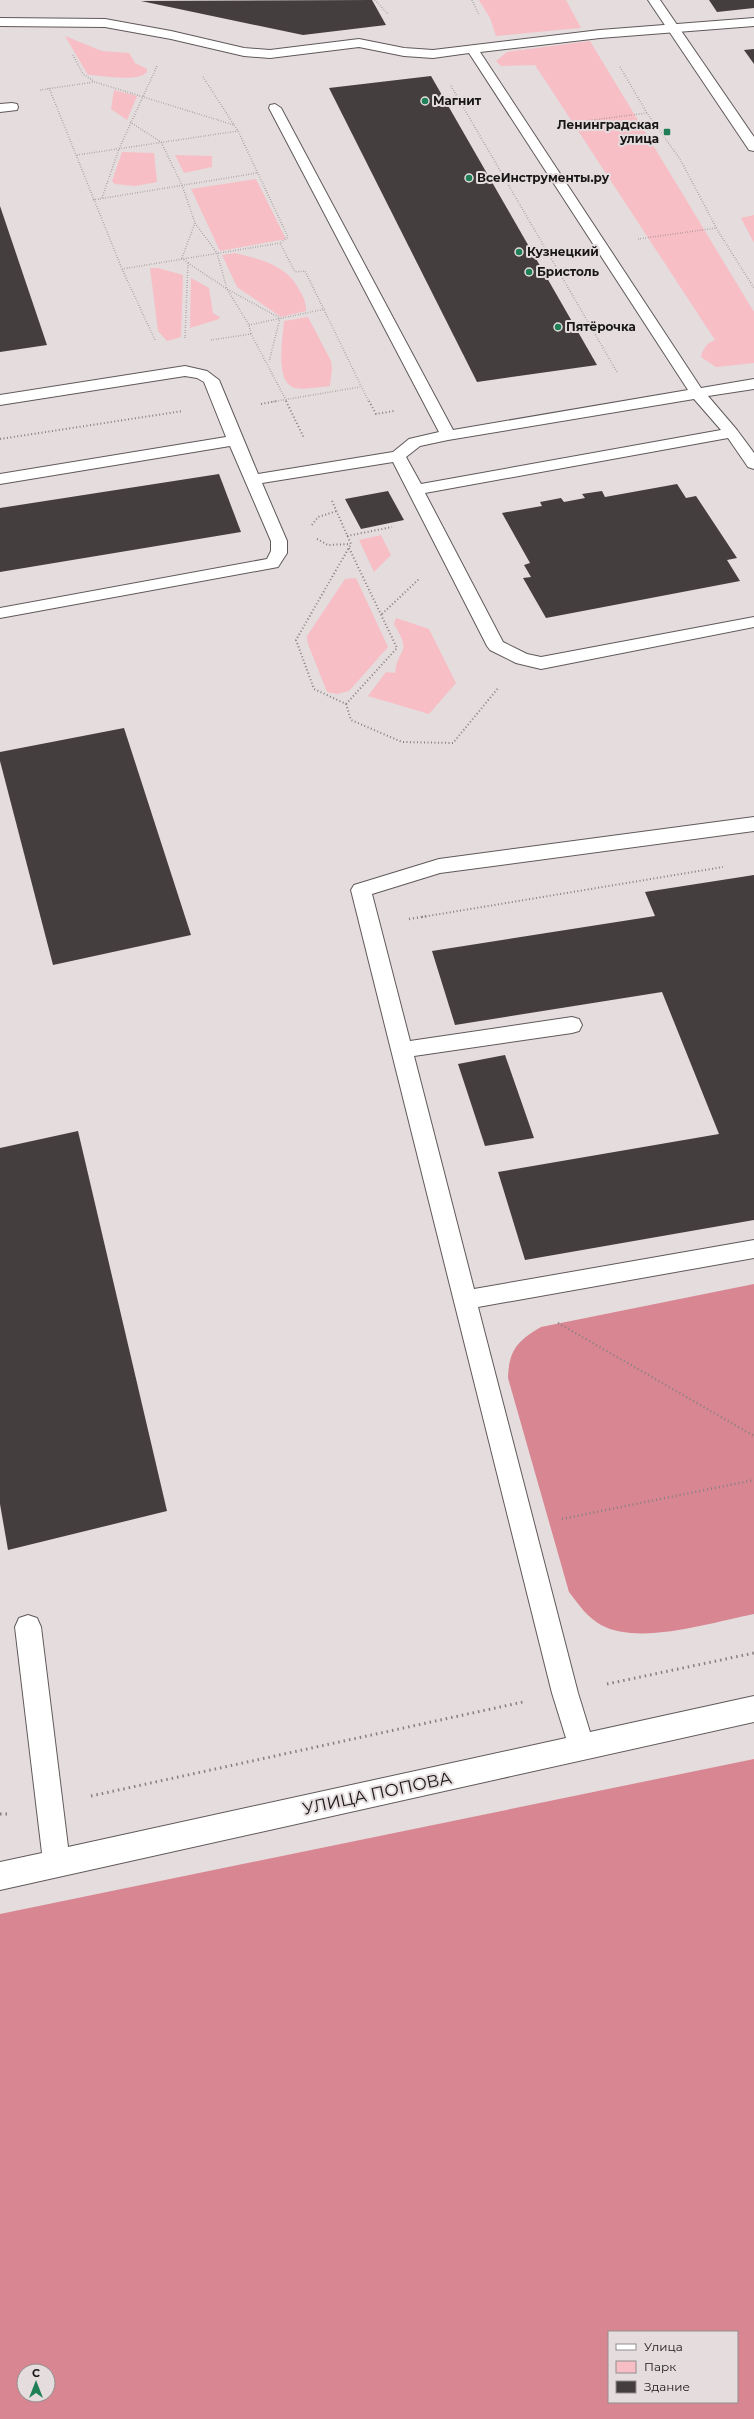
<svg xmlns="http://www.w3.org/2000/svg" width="754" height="2419" font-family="Montserrat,sans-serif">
	<rect width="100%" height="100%" fill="#e4dcdd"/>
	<g fill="#f7bec5">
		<polygon points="479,0 566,0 581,28 496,36 490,18"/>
		<path d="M65 36 102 51 129 53 135 63 147 69V72C137 83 103 75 88 75Z"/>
		<path d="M590 41 754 312V363L716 367 701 357C703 348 707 343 715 340L535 65 501 66 496 61 507 52Z"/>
		<polygon points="114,90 137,96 127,120 111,109"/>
		<polygon points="122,152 154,153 157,182 135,186 115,184 112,181"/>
		<polygon points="175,155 212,156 212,167 184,173"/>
		<polygon points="256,179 286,239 220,251 191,189"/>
		<polygon points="754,215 754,243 741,218"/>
		<path d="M235 253C263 260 288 265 301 293 305 300 306 304 306 311L281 317 237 287 222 255Z"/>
		<polygon points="150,268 158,268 183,275 181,337 167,341 158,331"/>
		<polygon points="191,278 209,288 213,313 220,317 219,319 190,328"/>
		<path d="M308 317 331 361 332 369 330 386C319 387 305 390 295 388 274 382 283 338 284 321Z"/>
		<polygon points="381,535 391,555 374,572 359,540"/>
		<polygon points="356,578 388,647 349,691 337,694 327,692 308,644 307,636 345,579"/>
		<path d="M396 618 429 629 456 683 429 714 368 696 386 672 395 673C398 646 413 656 394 624Z"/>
	</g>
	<g fill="#d98693" fill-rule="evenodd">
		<path d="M754 1284V1614C712 1622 640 1646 601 1625 587 1617 579 1605 569 1592L508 1378C509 1350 517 1341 541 1327Z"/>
		<path d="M754 1759V2419H0V1914ZM609 2332H737V2402H609ZM24 2371H48V2395H24Z"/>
	</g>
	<g fill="#443e3e">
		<polygon points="372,0 386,25 303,35 141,1"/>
		<polygon points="709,0 754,0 754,8 717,12"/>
		<polygon points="754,49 754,64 744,50"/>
		<polygon points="431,76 597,365 477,382 329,88"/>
		<polygon points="0,206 47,345 0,352"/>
		<polygon points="219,474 241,532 0,572 0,508"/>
		<polygon points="677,484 686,498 696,496 737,558 727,560 740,581 546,618 523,578 531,577 524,565 530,563 502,513 542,506 540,502 561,498 564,502 585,498 582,494 602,491 605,497"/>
		<polygon points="388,491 404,520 361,529 345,499"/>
		<polygon points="124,728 191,935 53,965 0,761 0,752"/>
		<polygon points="754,875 754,1220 525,1260 498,1172 719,1134 662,992 455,1025 432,951 655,916 645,892"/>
		<polygon points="505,1055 534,1138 485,1146 458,1064"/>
		<polygon points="78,1131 167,1511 8,1550 0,1504 0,1148"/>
	</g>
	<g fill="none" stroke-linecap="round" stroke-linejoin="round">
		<g stroke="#60595a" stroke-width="2">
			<g id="minor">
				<path d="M0 18 105 19 171 31 244 48 270 50 359 39 404 48 433 50 600 30 754 18V26L600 38 480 52 701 388 754 379V389L708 396 737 430 754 453V469L748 467 728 438 425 493 503 642 527 654 541 657 754 617V627L541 669 516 663 490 650 487 646 393 462 262 483 287 541V553L278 567 0 618V608L267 559 271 551V541L230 446 0 484V474L226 437 204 382 197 378 185 376 0 405V395L185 366 207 371 219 380 258 474 393 452 409 439 439 432 269 108 270 105 275 104 281 108 453 430 688 390 469 53 433 58 404 56 359 47 270 58 244 56 171 39 105 27 0 26ZM694 399 721 430 421 484 406 457 420 446 448 440Z"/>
				<polygon points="12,103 17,104 18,107 17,110 0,112 0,104"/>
				<polygon points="754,817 754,831 440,873 372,894 410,1041 572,1017 579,1019 582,1025 579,1031 572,1033 414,1056 474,1289 754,1240 754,1258 478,1307 578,1693 590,1732 754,1696 754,1722 0,1890 0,1862 42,1853 15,1627 19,1618 28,1615 37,1618 41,1627 68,1847 566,1738 552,1693 351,890 354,885 439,859"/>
			</g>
		</g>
		<g stroke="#60595a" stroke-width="2">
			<polygon id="major" points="648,0 660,0 754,137 754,151 749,150"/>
		</g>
		<g stroke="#858080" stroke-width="1.5" stroke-dasharray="0.5 2" stroke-linecap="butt">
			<polyline points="375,0 388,14"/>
			<polyline points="472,0 479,15"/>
			<polyline points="73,55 83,74 95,82 234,125"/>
			<polyline points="620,67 647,113 680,159 718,231 754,288"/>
			<polyline points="203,77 238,131 288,237 280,243 295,272 305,271 369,402"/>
			<polyline points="451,86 617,372"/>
			<polyline points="49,88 122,269 155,340"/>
			<polyline points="40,90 94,82"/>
			<polyline points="130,122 161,142 182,185 195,223 217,253 227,289 249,325 251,334"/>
			<polyline points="562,124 647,113"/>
			<polyline points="77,155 238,131"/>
			<polyline points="102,198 119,149 157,66"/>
			<polyline points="93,200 257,173"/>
			<polyline points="638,239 716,228"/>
			<polyline points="188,263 227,289 280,318 269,362"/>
			<polyline points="122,269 280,243"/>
			<polyline points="249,325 325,309"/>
			<polyline points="185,338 188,263 182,258 195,223"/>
			<polyline points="211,340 251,334 287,402"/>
			<polyline points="271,402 360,387"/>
		</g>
		<g stroke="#858080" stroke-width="2" stroke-dasharray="1 2.5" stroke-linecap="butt">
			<polyline points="286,401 304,438"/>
			<polyline points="369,401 376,414 394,411"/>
			<polyline points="261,404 277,401"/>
			<polyline points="0,439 183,411"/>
			<polyline points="332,501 351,544 296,640 314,689 346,704 351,720 402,742 453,743 499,687"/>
			<polyline points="312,525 318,517 337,511"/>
			<polyline points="347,536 392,527"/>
			<polyline points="317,539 328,545 350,544"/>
			<polyline points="382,614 419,579"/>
			<polyline points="346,704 397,648 349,548"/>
			<polyline points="422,917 723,867"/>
		</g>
		<g stroke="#858080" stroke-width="2.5" stroke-dasharray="1 3" stroke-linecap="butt">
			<polyline points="409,919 428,916"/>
			<polyline points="558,1323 754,1436"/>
			<polyline points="562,1519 754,1480"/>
		</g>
		<g stroke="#858080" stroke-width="3" stroke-dasharray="1.5 4" stroke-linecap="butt">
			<polyline points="607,1684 754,1653"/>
			<polyline points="91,1796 523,1702"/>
			<polyline points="0,1814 7,1814"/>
		</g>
		<use href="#minor" fill="#fff" fill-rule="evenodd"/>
		<use href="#major" fill="#fff" fill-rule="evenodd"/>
	</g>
	<g fill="#207f56" stroke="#e4dcdd" stroke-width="1.5">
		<circle cx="425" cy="101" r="4"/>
		<rect x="663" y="128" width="8" height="8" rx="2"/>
		<circle cx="469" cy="178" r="4"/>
		<circle cx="519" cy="252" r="4"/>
		<circle cx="529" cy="272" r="4"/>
		<circle cx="558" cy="327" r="4"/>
	</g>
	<g text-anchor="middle" stroke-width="4" stroke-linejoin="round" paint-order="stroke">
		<g font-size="12" font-weight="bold" fill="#181616" stroke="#e4dcdd" text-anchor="start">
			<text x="433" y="105">Магнит</text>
			<text x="659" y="129" text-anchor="end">Ленинградская<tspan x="659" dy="14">улица</tspan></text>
			<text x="477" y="182">ВсеИнструменты.ру</text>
			<text x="527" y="256">Кузнецкий</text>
			<text x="537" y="276">Бристоль</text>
			<text x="566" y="331">Пятёрочка</text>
		</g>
		<g font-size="17" fill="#181616" stroke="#e4dcdd">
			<text transform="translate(377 1793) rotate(-12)" y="6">УЛИЦА ПОПОВА</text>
		</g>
	</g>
	<rect x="608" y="2331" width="130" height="72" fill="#e4dcdd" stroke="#928d8d"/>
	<rect x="616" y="2344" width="20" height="6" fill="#ffffff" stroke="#928d8d"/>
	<text x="644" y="2351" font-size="12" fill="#181616">Улица</text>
	<rect x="616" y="2361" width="20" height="12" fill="#f7bec5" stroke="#928d8d"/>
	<text x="644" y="2371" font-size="12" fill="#181616">Парк</text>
	<rect x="616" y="2381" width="20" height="12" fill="#443e3e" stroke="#928d8d"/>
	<text x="644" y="2391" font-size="12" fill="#181616">Здание</text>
	<g transform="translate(36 2383)"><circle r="19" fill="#e4dcdd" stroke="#928d8d"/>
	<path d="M0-3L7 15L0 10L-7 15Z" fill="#207f56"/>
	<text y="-6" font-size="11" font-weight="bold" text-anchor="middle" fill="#181616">С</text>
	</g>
</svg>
